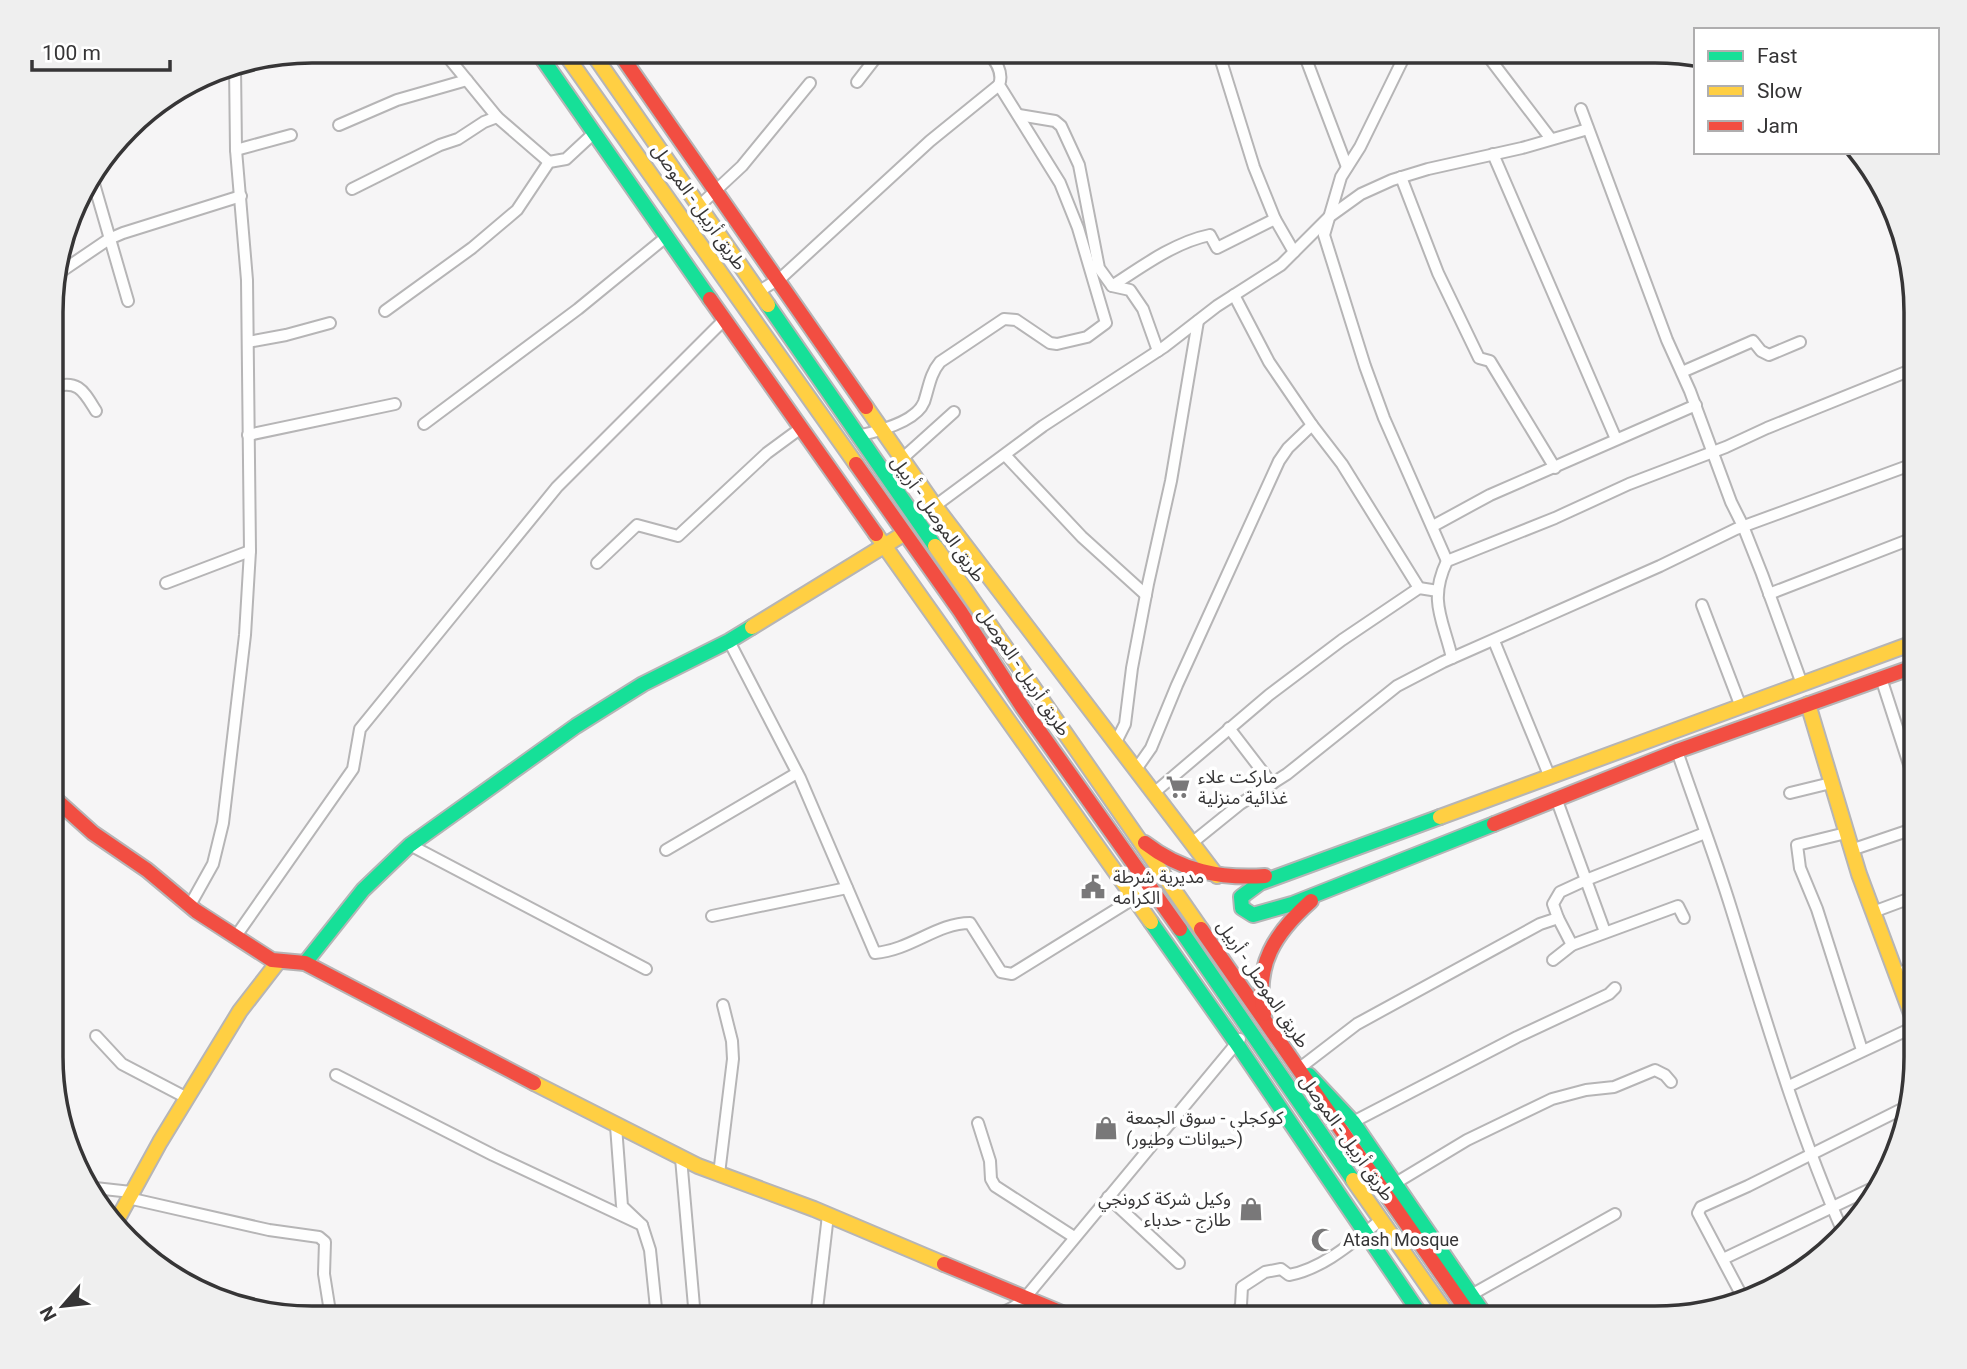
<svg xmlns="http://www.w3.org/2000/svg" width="1967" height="1369" font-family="Roboto,'Noto Sans Arabic',sans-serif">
	<rect width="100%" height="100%" fill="#f6f5f6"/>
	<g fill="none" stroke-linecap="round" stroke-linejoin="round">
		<g stroke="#b6b5b6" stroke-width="14">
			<g id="street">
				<polyline points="443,51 497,117 549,162"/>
				<polyline points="1218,51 1254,167 1275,219"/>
				<polyline points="1303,51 1347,167"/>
				<polyline points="1407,51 1360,147 1341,177 1324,235 1365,366 1384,418 1447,561"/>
				<polyline points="1484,51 1551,139"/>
				<polyline points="857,82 881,51"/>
				<polyline points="1581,109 1667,340 1690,391 1731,502 1743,526 1762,574 1802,684"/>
				<polyline points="1019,115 1055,121 1061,126 1079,165 1099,268 1112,286 1130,290 1143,309 1158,351"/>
				<polyline points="339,125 397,100 467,80"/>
				<polyline points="236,150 291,135"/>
				<polyline points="1493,154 1616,439"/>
				<polyline points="92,177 128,301"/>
				<polyline points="1401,177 1438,273 1479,358 1490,361 1555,468"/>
				<polyline points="352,189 440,145 458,139 484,122 497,117"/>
				<polyline points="698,207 742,166 810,83"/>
				<polyline points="53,277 109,239 123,233 241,196"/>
				<path d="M1112 286C1141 267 1175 242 1210 235L1217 248 1275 219 1294 252"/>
				<polyline points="758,292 782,277 930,141 999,85"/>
				<polyline points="1234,295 1269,362 1312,425"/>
				<polyline points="385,311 472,248 517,210 549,162 566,159 594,133"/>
				<polyline points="248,342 286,335 330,323"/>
				<polyline points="1682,372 1753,341 1761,351 1769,355 1800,342"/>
				<path d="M53 387C79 379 84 392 96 411"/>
				<polyline points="424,424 578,309 666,237"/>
				<polyline points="248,435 395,404"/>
				<path d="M857 436C876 432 916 422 924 402 929 387 930 374 940 362L1004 319 1016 320 1050 343 1057 344 1087 337 1106 323 1078 228 1060 183 999 85C1004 72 995 60 987 51"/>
				<polyline points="1005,455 1082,537 1146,595"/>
				<polyline points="884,475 954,412"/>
				<polyline points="916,520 1043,426 1164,347 1217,306 1281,265 1329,217 1361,194 1392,180 1428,169 1522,148 1588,129"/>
				<polyline points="1433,526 1490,495 1696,405"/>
				<polyline points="53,545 57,560 53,566"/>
				<polyline points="597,563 637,525 678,536 767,453 801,428"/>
				<polyline points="166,583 250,551"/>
				<polyline points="1769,594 1916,537"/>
				<polyline points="1702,605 1741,707"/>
				<path d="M729 641 800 778 875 953C911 950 937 923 970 923L1001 972 1012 974 1133 899 1150 885"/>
				<polyline points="1494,641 1549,775"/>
				<path d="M1452 658C1443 619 1428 601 1447 561L1555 518 1629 484 1726 447 1767 428 1916 368"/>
				<polyline points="1881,678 1916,786"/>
				<polyline points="1229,728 1272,784"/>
				<polyline points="1116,742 1125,724 1132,668 1148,584 1171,481 1198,321"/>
				<path d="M1677 751C1695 804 1715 856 1731 908 1765 1017 1797 1128 1843 1232"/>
				<polyline points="1137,768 1151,748 1177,685 1279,461 1288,448 1312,425 1342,464 1419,588"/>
				<polyline points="1155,792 1269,695 1342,640 1419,588 1438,591"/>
				<polyline points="1790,793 1831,783"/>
				<polyline points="1556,798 1605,932"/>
				<polyline points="1846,833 1797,845 1800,868 1817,909 1862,1050"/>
				<polyline points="1193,842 1240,804 1287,774 1397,686 1443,662 1660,566 1736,529 1916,463"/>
				<polyline points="410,845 646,969"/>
				<polyline points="666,850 797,773"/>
				<polyline points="1851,850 1916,828"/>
				<polyline points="189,907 213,864 223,823 245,635 250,551 247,280 236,150 235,66"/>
				<polyline points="1873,912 1916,896"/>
				<polyline points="712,916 847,888"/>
				<polyline points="1558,918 1572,945"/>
				<polyline points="236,936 353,769 360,729 557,487 724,320"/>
				<polyline points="1553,960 1572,945 1678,906 1684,918"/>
				<polyline points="1896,975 1916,965"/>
				<polyline points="96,1036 122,1064 187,1098"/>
				<polyline points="1301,1067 1357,1024 1540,924 1558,918 1553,904 1560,892 1586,880 1705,833"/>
				<polyline points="336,1075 493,1155 642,1225"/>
				<polyline points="1789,1086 1916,1026"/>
				<polyline points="1353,1122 1517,1037 1609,994 1615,988"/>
				<polyline points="978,1123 990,1161 991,1179 995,1186 1074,1237"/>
				<polyline points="616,1126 622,1206 642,1225 650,1250 657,1318"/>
				<polyline points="681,1158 695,1318"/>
				<polyline points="719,1174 733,1059 732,1041 723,1005"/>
				<polyline points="1394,1184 1467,1140 1552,1099 1586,1090 1614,1087 1655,1070 1665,1075 1671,1082"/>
				<polyline points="86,1187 131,1192"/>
				<polyline points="1108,1197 1179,1263"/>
				<polyline points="128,1198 269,1230 319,1237 325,1242 324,1274 331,1318"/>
				<polyline points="1723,1259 1879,1185"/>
				<polyline points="1471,1295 1615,1214"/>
				<polyline points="1743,1298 1698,1213 1701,1207 1748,1186 1910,1105"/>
				<polyline points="816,1318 828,1215"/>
				<path d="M979 1318C997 1315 1012 1311 1025 1298L1240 1039"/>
				<path d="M1234 1318 1241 1305 1242 1287 1265 1272 1281 1269 1289 1275C1323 1269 1354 1241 1381 1220"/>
			</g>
		</g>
		<g stroke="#b6b5b6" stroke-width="18">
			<g id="fast">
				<polyline points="537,51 710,299"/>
				<polyline points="768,305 935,546"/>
				<polyline points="1440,817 1260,883 1241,897 1242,908 1253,915 1292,904 1494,824"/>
				<polyline points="1151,922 1237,1044 1423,1318"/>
				<polyline points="1180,929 1353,1180"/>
				<polyline points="305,963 363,890 410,845 576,726 643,684 729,641 752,627"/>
				<polyline points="1309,1075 1353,1122 1487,1318"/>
			</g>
		</g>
		<g stroke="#b6b5b6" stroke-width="18">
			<g id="slow">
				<polyline points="563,51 856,464"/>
				<polyline points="591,51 768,305"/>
				<polyline points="866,407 935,506 1217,876"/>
				<polyline points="876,534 1151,922"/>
				<polyline points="935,546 1201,929"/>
				<polyline points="752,627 905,533"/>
				<polyline points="1808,704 1859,874 1916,1027"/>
				<polyline points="1440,817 1916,642"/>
				<polyline points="534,1083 698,1166 814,1209 944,1264"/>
				<polyline points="1353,1180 1450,1318"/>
				<polyline points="116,1222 160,1142 240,1011 278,962"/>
			</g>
		</g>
		<g stroke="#b6b5b6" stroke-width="18">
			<g id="jam">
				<polyline points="618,51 866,407"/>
				<polyline points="710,299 876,534"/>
				<polyline points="856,464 960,611 1023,708 1180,929"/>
				<polyline points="53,797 93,833 147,870 196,911 272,960 305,963 534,1083"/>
				<polyline points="1494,824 1677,751 1916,666"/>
				<path d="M1145 843C1181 871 1220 879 1265 876"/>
				<polyline points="1201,929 1472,1318"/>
				<path d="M1264 1014C1254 965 1275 933 1311 901"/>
				<polyline points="944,1264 1074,1318"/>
			</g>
		</g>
		<use href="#street" stroke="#fefefe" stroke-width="10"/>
		<use href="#fast" stroke="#16e098" stroke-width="14"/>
		<use href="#slow" stroke="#ffcf43" stroke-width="14"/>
		<use href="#jam" stroke="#f24e42" stroke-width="14"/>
	</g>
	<defs>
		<g id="supermarket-bare" transform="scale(1.89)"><path d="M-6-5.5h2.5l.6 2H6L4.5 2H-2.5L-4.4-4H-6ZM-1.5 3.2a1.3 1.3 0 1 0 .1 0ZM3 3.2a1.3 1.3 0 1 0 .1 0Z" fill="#797879" stroke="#fff" stroke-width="2.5" paint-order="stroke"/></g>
		<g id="civic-bare" transform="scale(1.89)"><path d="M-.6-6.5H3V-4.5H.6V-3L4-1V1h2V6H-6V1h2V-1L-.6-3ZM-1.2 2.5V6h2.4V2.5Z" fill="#797879" stroke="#fff" stroke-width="2.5" paint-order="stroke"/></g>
		<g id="shop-bare" transform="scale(1.89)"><path d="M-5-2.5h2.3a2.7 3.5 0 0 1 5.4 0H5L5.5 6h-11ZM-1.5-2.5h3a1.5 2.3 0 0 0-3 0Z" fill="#797879" stroke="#fff" stroke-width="2.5" paint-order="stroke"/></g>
		<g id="mosque-bare" transform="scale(1.89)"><path d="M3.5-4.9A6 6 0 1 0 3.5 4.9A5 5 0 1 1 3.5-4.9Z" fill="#797879" stroke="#fff" stroke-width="2.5" paint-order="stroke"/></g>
	</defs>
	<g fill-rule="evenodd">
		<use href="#supermarket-bare" x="1178" y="787"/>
		<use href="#civic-bare" x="1093" y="887"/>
		<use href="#shop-bare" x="1106" y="1128"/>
		<use href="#shop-bare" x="1251" y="1209"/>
		<use href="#mosque-bare" x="1323" y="1240"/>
	</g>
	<g text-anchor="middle" stroke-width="7" stroke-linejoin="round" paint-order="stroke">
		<g font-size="18" fill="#363536" stroke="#fff">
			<text transform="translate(699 207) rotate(55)" y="6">طريق أربيل - الموصل</text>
			<text transform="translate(938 519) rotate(55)" y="6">طريق الموصل - أربيل</text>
			<text transform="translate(1024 672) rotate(56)" y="6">طريق أربيل - الموصل</text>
			<text transform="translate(1263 984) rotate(56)" y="6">طريق الموصل - أربيل</text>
			<text transform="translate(1347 1138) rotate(55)" y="6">طريق أربيل - الموصل</text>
		</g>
		<g font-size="18" fill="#363536" stroke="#fff" text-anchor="start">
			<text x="1198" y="783">ماركت علاء<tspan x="1198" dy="21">غذائية منزلية</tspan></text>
			<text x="1113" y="883">مديرية شرطة<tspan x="1113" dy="21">الكرامه</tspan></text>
			<text x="1126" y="1124">كوكجلي - سوق الجمعة<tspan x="1126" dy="21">(حيوانات وطيور)</tspan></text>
			<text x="1231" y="1205" text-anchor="end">وكيل شركة كرونجي<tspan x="1231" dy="21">طازج - حدباء</tspan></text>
			<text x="1343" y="1246">Atash Mosque</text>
		</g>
	</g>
	<path d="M0 0H1967V1369H0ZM312 63H1655A249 249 0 0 1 1904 312V1057A249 249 0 0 1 1655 1306H312A249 249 0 0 1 63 1057V312A249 249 0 0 1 312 63Z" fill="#efefef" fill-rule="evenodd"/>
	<path fill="none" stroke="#363536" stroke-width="3.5" d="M312 63H1655A249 249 0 0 1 1904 312V1057A249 249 0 0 1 1655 1306H312A249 249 0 0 1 63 1057V312A249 249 0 0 1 312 63Z"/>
	<rect x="1694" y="28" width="245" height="126" fill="#ffffff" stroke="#afaeaf" stroke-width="2"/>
	<rect x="1708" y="51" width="35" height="10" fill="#16e098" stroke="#afaeaf" stroke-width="2"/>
	<text x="1757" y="63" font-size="21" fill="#363536">Fast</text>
	<rect x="1708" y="86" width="35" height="10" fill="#ffcf43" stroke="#afaeaf" stroke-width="2"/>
	<text x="1757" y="98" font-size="21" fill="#363536">Slow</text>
	<rect x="1708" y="121" width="35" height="10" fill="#f24e42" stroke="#afaeaf" stroke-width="2"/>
	<text x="1757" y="133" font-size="21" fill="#363536">Jam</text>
	<g transform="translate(63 1306) rotate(242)" stroke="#ffffff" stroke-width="5" paint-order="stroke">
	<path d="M0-5L12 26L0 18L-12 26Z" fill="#363536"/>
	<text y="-10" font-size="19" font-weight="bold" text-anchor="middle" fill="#363536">N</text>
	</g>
	<path d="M32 60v10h138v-10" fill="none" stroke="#363536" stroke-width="3.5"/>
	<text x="42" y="60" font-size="21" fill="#363536" stroke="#ffffff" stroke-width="5" paint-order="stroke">100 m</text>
</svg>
